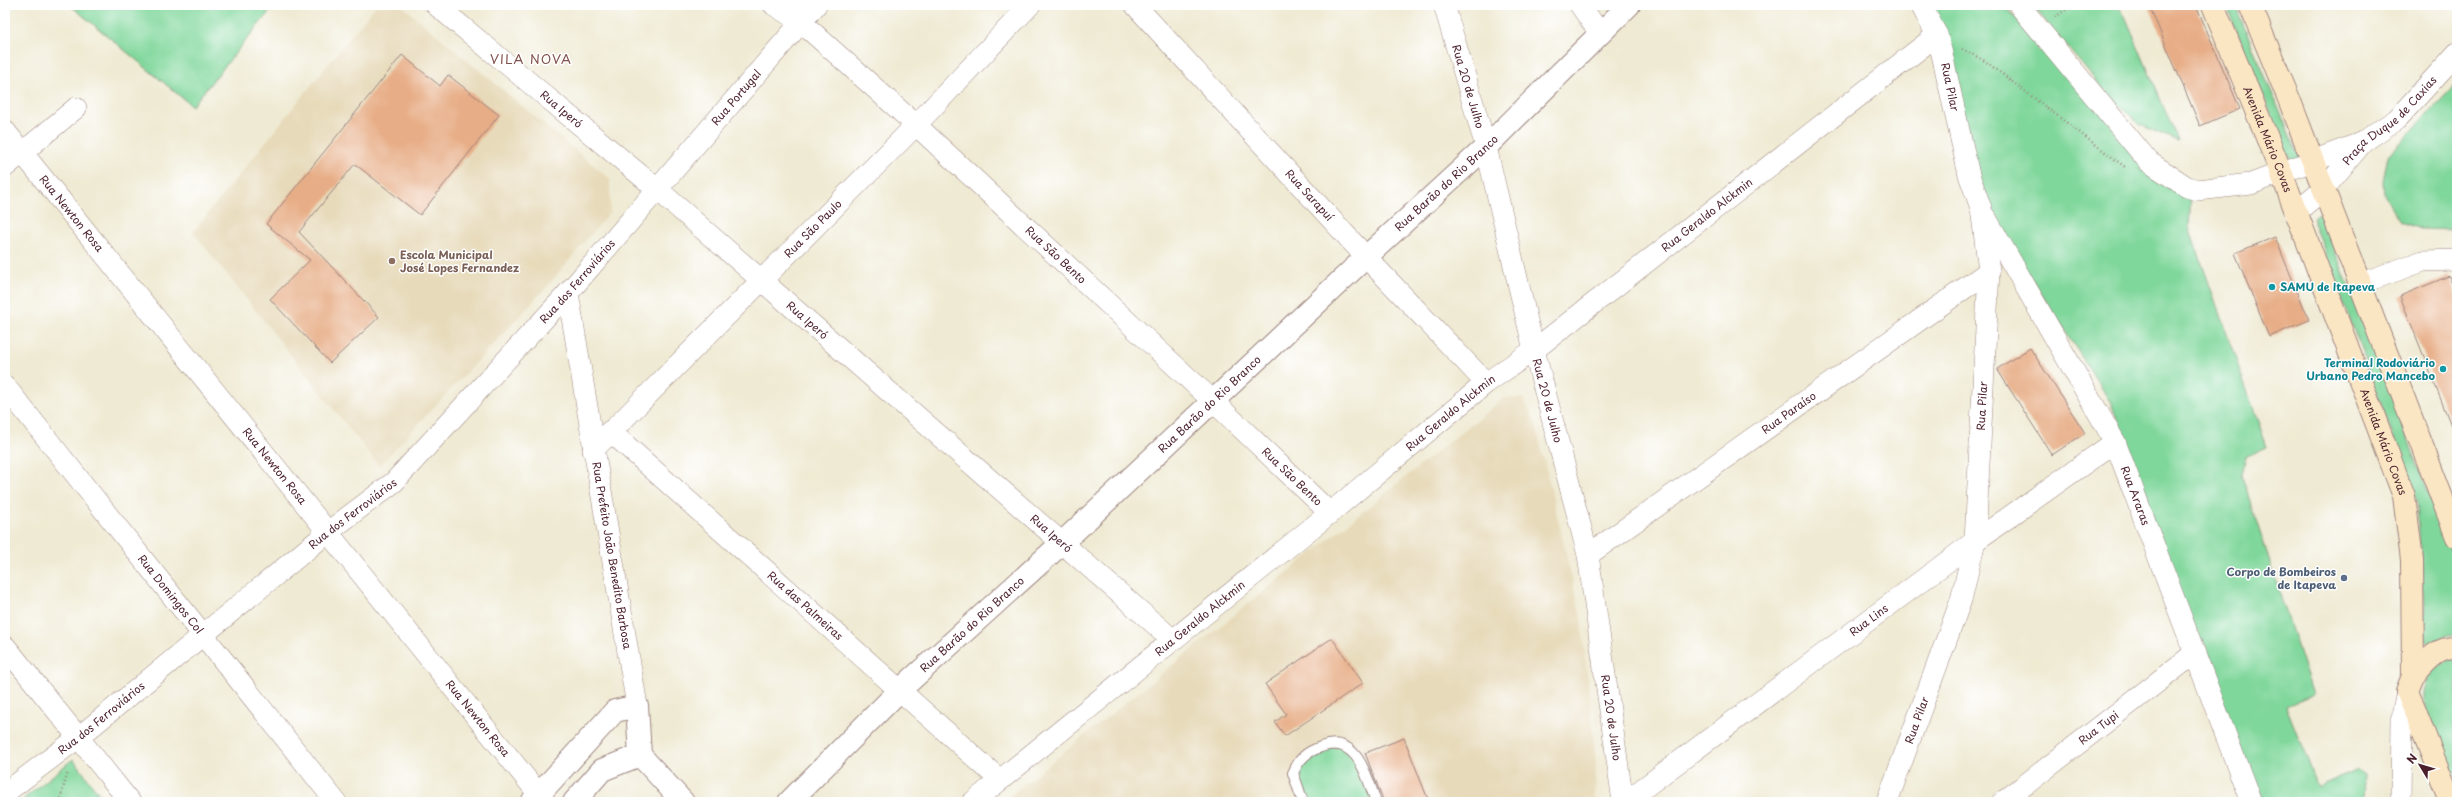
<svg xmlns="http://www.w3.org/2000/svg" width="2462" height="807" font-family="'Playpen Sans',sans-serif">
	<rect width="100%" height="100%" fill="#fff"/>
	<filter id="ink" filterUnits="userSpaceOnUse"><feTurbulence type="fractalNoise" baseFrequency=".025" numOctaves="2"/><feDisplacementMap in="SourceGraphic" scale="8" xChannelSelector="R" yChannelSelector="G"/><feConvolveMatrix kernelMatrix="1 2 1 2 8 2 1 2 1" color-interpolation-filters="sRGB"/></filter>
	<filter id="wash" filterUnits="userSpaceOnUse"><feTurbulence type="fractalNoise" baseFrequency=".012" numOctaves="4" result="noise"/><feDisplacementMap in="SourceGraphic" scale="16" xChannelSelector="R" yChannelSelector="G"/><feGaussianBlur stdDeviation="0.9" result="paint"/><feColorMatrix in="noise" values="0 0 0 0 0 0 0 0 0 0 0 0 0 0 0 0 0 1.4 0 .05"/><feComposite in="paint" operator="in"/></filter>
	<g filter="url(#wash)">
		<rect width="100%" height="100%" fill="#efead3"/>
		<g fill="#e7daba">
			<polygon points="376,5 401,5 610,179 610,212 545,289 379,466 193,232"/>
			<polygon points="1504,398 1523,398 1535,422 1581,617 1596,759 1595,802 1002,802"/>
		</g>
		<g fill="#80d79b" stroke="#657b63">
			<polygon points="70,5 275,5 192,106"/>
			<polygon points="1932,5 2004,5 2153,168 2191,193 2189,227 2267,447 2245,457 2241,474 2313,695 2286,706 2318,787 2358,770 2365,775 2364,802 2261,802 2169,567 2111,403 1986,207"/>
			<polygon points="2032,5 2117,5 2125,16 2178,141 2140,125 2100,86"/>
			<polygon points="2226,5 2235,5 2301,162 2292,165"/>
			<polygon points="2457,83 2457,230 2421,229 2400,222 2384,195 2383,181 2388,156"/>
			<polygon points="2320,212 2457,566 2457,634 2449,635 2430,643 2426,641 2417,501 2312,217"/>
			<path d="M2457 658V778L2452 773 2423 702C2421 679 2435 663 2457 658Z"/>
			<polygon points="1339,746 1359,762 1374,802 1305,802 1295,773 1312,752"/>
			<polygon points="73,759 105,802 20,802"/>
		</g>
		<g id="blocks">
			<g fill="#e7ad86">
				<polygon points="2149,5 2196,5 2240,109 2200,126"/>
				<polygon points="402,55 440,86 448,75 499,115 420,215 355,164 299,232 379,317 330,363 270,299 310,260 266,224"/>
				<polygon points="2275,237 2309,320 2269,337 2235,253"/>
				<polygon points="2449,276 2457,296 2456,438 2400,296"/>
				<polygon points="2030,348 2085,433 2052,455 1997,369"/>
				<polygon points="1332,638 1363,683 1285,736 1275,722 1286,714 1265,684"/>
				<polygon points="1404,738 1429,802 1384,802 1365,753"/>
			</g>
		</g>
	</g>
	<g filter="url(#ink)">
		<use href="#blocks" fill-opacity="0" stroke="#9c847f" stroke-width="1"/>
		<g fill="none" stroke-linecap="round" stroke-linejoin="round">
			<g stroke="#9c847f" stroke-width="12">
				<path id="service" d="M1303 802 1293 773C1299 759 1306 752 1321 747 1357 733 1367 777 1376 802"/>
			</g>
			<g stroke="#9c847f" stroke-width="22">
				<g id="minor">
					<path id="s1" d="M436 5 657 189 1173 640"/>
					<path id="s2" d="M774 5 801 22 916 125 1214 402 1330 513"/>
					<path id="s3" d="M1135 5 1366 257 1486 383"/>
					<path id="s4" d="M1444 5 1486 147 1534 350 1588 555 1623 802"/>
					<polyline points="1580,5 1599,32"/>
					<polyline points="2019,5 2149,162 2187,187 2198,190 2251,184 2363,142"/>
					<path id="s5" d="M5 131 545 802"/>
					<polyline points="5,167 76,108"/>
					<path id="s6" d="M2295 213 2323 190 2363 142 2397 119 2457 53"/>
					<path id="s7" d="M1986 218 2115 442 2251 802"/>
					<polyline points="2359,284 2423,261 2457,260"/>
					<path id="s8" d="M568 293 637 706"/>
					<path id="s9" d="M5 386 336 802"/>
					<path id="s10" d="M610 431 1000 780"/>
					<path id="s11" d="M593 450 916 125 1030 5"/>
					<path id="s12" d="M1588 555 1989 271"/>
					<polyline points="5,646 130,802"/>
					<path id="s13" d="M5 793 79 737 328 532 394 482 568 293 816 5"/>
					<path id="s14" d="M973 802 1330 513 1486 383 1534 350 1937 35"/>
					<path id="s15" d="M1625 802 1975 541 2115 442"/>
					<path id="s16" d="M1887 802 1961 600 1975 541 1989 271 1981 208 1969 175 1942 54 1937 35 1921 5"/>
					<path id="s17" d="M2003 802 2195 653"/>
					<polyline points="2401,802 2402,718 2407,691"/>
				</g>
			</g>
			<g stroke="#9c847f" stroke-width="24">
				<g id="tertiary">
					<polyline points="532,802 615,711 637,706 640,755 683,802"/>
					<polyline points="574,802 602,770 640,755"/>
					<path id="s18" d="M789 802 901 689 1062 543 1366 257 1486 147 1629 5"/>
				</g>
			</g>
			<g stroke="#9c847f" stroke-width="24">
				<g id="secondary">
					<path id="s19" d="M2213 5 2281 172 2404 496 2412 560 2413 676 2407 691 2451 802"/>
					<polyline points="2250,5 2289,99 2457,537"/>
					<path d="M2413 676C2426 662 2436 647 2457 648"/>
				</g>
			</g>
			<g stroke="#9c847f" stroke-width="2.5" stroke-dasharray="1 3" stroke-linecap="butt">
				<polyline points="2055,17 2073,5"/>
				<polyline points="1962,49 1985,61 2125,167"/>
				<polyline points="59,802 68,772"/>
			</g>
			<use href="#service" stroke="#fff" stroke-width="10"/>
			<use href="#minor" stroke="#fff" stroke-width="21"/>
			<use href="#tertiary" stroke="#fff" stroke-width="22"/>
			<use href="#secondary" stroke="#fbe6c4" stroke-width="22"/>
		</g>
	</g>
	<circle fill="#8d6e63" stroke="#fff" stroke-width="1.5" cx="392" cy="261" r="4"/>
	<g fill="#0f9aa8" stroke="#fff" stroke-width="1.5">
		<circle cx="2272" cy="287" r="4"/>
		<circle cx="2443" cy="369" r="4"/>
	</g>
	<circle fill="#5c6f8a" stroke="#fff" stroke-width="1.5" cx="2344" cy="578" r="4"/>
	<g text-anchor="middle" stroke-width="3" stroke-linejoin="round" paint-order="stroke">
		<g font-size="11" fill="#4a1f2b" stroke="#fff">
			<text dy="4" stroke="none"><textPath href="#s4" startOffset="85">Rua 20 de Julho</textPath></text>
			<text transform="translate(1950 87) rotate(78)" y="4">Rua Pilar</text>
			<text dy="4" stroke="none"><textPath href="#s13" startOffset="1013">Rua Portugal</textPath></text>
			<text dy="4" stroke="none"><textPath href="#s1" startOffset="163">Rua Iperó</textPath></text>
			<text dy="4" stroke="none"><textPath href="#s6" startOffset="133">Praça Duque de Caxias</textPath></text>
			<text dy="4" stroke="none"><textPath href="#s19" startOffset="145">Avenida Mário Covas</textPath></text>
			<text dy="4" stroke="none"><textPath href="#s18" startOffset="903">Rua Barão do Rio Branco</textPath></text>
			<text dy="4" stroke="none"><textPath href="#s3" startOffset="258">Rua Sarapuí</textPath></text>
			<text dy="4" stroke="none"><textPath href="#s5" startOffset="106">Rua Newton Rosa</textPath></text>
			<text dy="4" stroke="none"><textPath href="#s14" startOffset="940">Rua Geraldo Alckmin</textPath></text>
			<text dy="4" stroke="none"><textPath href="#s11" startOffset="312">Rua São Paulo</textPath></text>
			<text dy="4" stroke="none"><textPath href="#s2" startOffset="377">Rua São Bento</textPath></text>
			<text dy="4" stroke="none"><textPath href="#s13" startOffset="770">Rua dos Ferroviários</textPath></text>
			<text dy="4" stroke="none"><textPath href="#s1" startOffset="487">Rua Iperó</textPath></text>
			<text dy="4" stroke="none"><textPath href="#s4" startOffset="409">Rua 20 de Julho</textPath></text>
			<text dy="4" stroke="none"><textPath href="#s18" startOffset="579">Rua Barão do Rio Branco</textPath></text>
			<text dy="4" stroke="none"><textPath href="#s16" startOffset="411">Rua Pilar</textPath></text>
			<text dy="4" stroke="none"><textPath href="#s14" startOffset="616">Rua Geraldo Alckmin</textPath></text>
			<text dy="4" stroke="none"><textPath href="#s12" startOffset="246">Rua Paraíso</textPath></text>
			<text dy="4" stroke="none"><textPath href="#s19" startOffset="469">Avenida Mário Covas</textPath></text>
			<text dy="4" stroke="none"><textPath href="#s5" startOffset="430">Rua Newton Rosa</textPath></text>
			<text dy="4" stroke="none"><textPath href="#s2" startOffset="701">Rua São Bento</textPath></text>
			<text dy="4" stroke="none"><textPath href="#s7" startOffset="316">Rua Araras</textPath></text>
			<text dy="4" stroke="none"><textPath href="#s13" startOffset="446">Rua dos Ferroviários</textPath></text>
			<text dy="4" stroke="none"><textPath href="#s1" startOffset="811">Rua Iperó</textPath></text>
			<text dy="4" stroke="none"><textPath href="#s8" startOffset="266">Rua Prefeito João Benedito Barbosa</textPath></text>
			<text dy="4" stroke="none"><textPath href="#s9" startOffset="266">Rua Domingos Col</textPath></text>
			<text dy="4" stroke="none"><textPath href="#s10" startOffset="262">Rua das Palmeiras</textPath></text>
			<text dy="4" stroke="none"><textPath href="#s14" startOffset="292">Rua Geraldo Alckmin</textPath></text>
			<text dy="4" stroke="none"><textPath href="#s15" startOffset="304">Rua Lins</textPath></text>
			<text dy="4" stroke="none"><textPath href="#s18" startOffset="255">Rua Barão do Rio Branco</textPath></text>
			<text dy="4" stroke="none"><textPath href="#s13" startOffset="122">Rua dos Ferroviários</textPath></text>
			<text dy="4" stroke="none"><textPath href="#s4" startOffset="733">Rua 20 de Julho</textPath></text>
			<text dy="4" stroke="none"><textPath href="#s5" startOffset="754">Rua Newton Rosa</textPath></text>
			<text dy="4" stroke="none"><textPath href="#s16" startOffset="87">Rua Pilar</textPath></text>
			<text dy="4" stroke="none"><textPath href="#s17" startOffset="121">Rua Tupi</textPath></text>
		</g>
		<g font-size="11" font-weight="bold" fill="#785e54" stroke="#fff" text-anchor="start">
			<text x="400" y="259">Escola Municipal<tspan x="400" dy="13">José Lopes Fernandez</tspan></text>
		</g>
		<g font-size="11" font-weight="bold" fill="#0d838f" stroke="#fff" text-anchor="start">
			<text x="2280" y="291">SAMU de Itapeva</text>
			<text x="2435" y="367" text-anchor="end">Terminal Rodoviário<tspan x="2435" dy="13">Urbano Pedro Mancebo</tspan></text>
		</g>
		<g font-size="11" font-weight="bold" fill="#4e5e75" stroke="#fff" text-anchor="end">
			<text x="2336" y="576">Corpo de Bombeiros<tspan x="2336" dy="13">de Itapeva</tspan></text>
		</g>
		<g font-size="13" letter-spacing="1" fill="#81514b" stroke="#fff">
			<text x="531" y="64">VILA NOVA</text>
		</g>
	</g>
	<rect width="2462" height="807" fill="none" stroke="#fff" stroke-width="20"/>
	<g transform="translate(2420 765) rotate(308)" stroke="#ffffff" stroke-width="3" paint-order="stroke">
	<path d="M0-3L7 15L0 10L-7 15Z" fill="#4a1f2b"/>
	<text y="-6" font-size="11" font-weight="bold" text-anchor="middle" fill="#4a1f2b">N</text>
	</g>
</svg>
